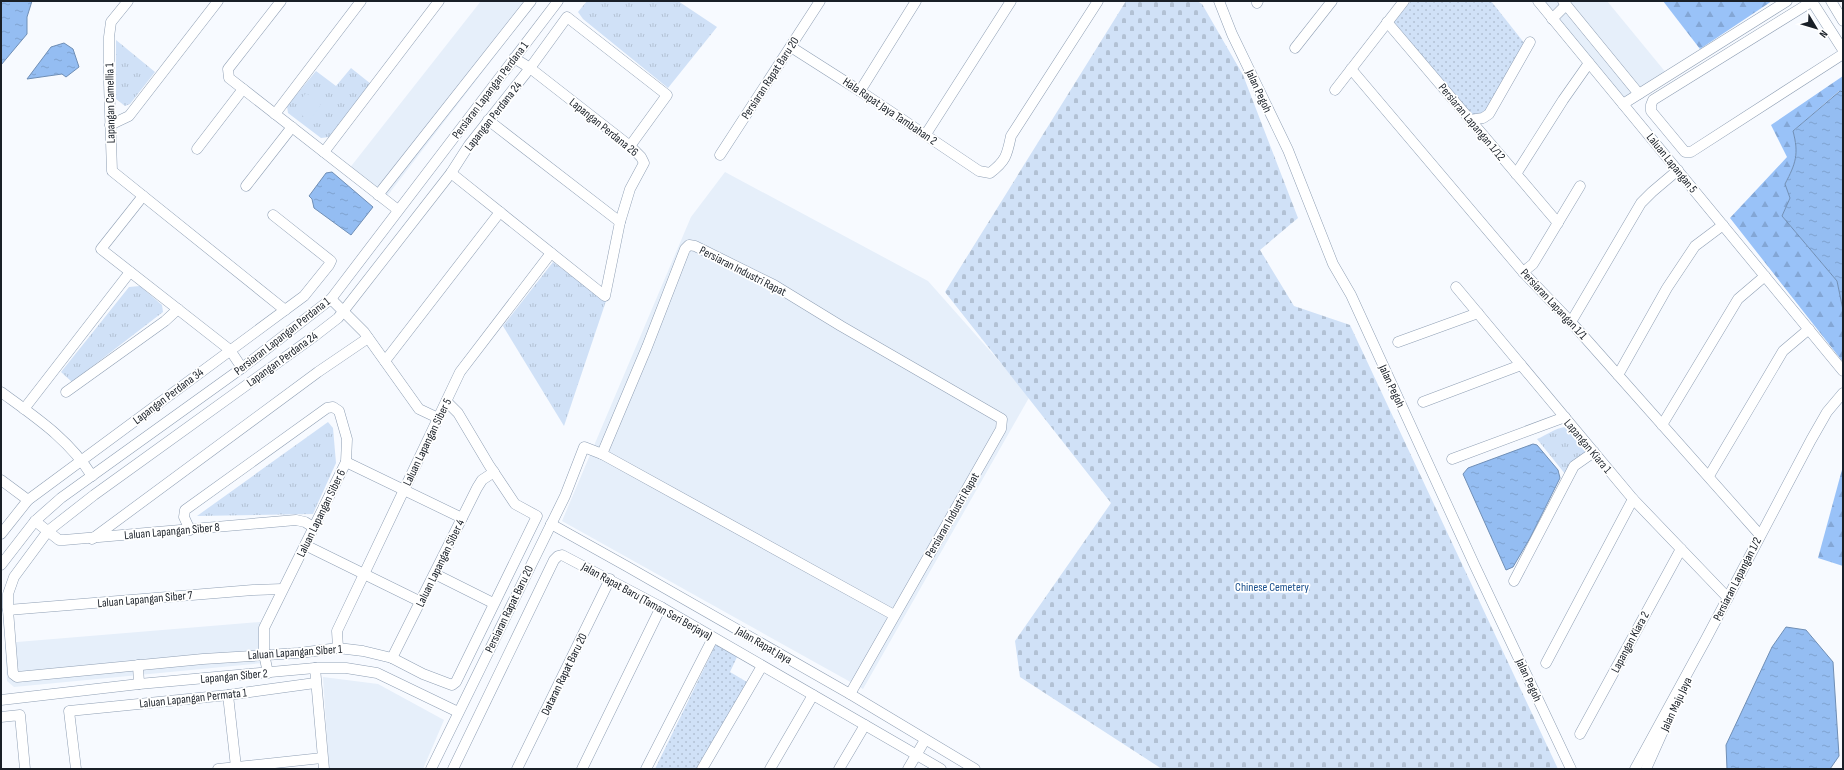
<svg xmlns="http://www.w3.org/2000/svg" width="1844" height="770" font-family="'Sofia Sans Condensed',sans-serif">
	<defs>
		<pattern id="grass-dots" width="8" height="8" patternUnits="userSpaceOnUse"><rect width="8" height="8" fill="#d0e1f7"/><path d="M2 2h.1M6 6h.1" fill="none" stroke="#b2c1d4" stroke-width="1.8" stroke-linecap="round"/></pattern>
		<pattern id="forest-firs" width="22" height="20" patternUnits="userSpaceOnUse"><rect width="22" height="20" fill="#99c2f8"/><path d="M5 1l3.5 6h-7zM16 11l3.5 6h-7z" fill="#83a6d5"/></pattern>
		<pattern id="cemetery-stones" width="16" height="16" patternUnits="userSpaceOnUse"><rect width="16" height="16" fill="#d0e1f7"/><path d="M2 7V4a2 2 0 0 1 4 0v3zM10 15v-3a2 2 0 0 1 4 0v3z" fill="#b2c1d4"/></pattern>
		<pattern id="park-tufts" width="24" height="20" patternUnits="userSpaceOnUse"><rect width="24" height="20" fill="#d0e1f7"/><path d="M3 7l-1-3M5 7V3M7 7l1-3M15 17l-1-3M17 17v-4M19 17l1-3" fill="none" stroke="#b2c1d4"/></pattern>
		<pattern id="water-ripples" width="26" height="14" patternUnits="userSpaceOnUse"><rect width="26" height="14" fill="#94bdf2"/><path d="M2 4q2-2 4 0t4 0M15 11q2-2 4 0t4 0" fill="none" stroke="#7fa2d0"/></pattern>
	</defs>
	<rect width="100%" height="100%" fill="#f7faff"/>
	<g fill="#e6effa">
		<polygon points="481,1 537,1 381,204 345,174"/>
		<polygon points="1536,1 1607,1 1667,74 1624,103"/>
		<polygon points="725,172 928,281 1030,396 863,689 562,521 691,217"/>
		<polygon points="260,622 263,663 14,687 7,681 5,643"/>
		<polygon points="323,677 378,684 444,720 423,769 329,769"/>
	</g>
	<g fill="url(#grass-dots)">
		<polygon points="1411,1 1491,1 1525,44 1487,110 1478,116 1470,114 1394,22"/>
		<polygon points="716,644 737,657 730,672 747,682 696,769 655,769"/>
	</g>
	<g fill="url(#forest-firs)">
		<polygon points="1663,1 1772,1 1700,49"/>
		<path d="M1843 76V92L1839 91 1793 131C1799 154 1796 163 1785 184L1790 198 1782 216 1837 281 1843 310V362L1730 218 1787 157 1771 125Z"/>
		<polygon points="1843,466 1843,566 1818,558"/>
	</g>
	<polygon fill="url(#cemetery-stones)" points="1126,1 1197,1 1202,4 1243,75 1298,218 1260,250 1294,306 1350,325 1558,769 1162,769 1020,677 1015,641 1111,503 945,292"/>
	<g fill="url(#park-tufts)">
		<polygon points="587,1 678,1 717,27 668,88 583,19 578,12"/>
		<polygon points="116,40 155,72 130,104 125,106 116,99"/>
		<polygon points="351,68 371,84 329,137 321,138 288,113 287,106 316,71 336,86"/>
		<polygon points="553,262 606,301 564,426 503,326"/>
		<polygon points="140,286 162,305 163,312 72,382 61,372 129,287"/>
		<polygon points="328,422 333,428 336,463 313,514 197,516"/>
		<path d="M1565 427 1570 430 1589 451 1566 475 1537 439C1547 435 1555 428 1565 427Z"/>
	</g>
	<polygon fill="#d0e1f7" points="306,93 321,105 309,121 294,109"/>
	<g fill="url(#water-ripples)" stroke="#6f8eb5">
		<polygon points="1,1 32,1 27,17 27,34 1,65"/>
		<polygon points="64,43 73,49 79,67 66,77 62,74 27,79 51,47"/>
		<path d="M1840 91 1843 92V310L1837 281 1782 216 1790 198 1785 184C1796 163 1799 154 1793 131Z"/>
		<polygon points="332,172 373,207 351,235 314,208 312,199 309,196 326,173"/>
		<polygon points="1533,444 1537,445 1558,470 1560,478 1530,538 1513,567 1506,570 1463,474 1468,468"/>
		<polygon points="1786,627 1806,630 1833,662 1839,756 1830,769 1727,769 1726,745 1772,647"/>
	</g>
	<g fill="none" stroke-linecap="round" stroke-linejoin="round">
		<g stroke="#8f9fb4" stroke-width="11">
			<g id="minor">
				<polyline points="128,1 111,22 109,37 109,82 112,171 285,310"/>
				<polyline points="281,1 228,69 229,78 398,210"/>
				<polyline points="1219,1 1232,34 1288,150 1333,264 1351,295 1474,564 1571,769"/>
				<polyline points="1538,1 1843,371"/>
				<polyline points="1563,1 1639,94"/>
				<polyline points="1831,1 1843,21"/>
				<polyline points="1257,3 1258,1"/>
				<polyline points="1552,19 1566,5"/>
				<polyline points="1387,22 1558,223"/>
				<path d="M791 47 860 91 979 171 990 173C1006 161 1007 155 1011 136L1098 1"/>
				<polyline points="1295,48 1332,1"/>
				<polyline points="1843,50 1813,3 1811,2 1653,100 1651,105 1651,111 1685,152 1691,152 1843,54"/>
				<polyline points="1351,69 1523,272 1571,322 1760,535"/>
				<polyline points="1335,90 1404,1"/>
				<polyline points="860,91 916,1"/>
				<polyline points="1623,104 1787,1"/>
				<polyline points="275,114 361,1"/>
				<polyline points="488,120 620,222"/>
				<polyline points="1470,120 1483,118 1489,114 1530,42"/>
				<polyline points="110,125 129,116 218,1"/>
				<polyline points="926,134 1011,1"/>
				<polyline points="197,149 243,89"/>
				<polyline points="324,152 439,1"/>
				<polyline points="720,155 820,1"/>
				<polyline points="451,173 605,296 620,222 630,189 644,163 641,157 630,146 530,68 514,58"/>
				<polyline points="1516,174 1563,100 1589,63"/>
				<polyline points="246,186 292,127"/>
				<polyline points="378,195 531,1"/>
				<polyline points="143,196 101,249 230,350 242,368"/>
				<polyline points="1523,272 1533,264 1580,186"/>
				<polyline points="1456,287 1633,499 1728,598"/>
				<polyline points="331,299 364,332 419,409 438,418"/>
				<polyline points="1571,322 1641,203 1652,192 1678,170"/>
				<polyline points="1398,342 1478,313"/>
				<polyline points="385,361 500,212"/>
				<polyline points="1618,375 1667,288 1695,246 1723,225"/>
				<path d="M1 392C35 417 69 439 92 476"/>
				<polyline points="66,392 165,321 178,309"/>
				<polyline points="447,402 458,413 489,465 515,504 537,516 456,682 452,685 423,674 392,658 363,651 338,648 299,653 203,659 17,677 13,674 8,610 8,594 14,577 48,531 94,495 316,335 338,318 451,173 469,145 530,68 567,17 667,95 630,146"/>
				<polyline points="1423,402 1521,365"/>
				<polyline points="24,409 130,272"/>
				<polyline points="1662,425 1738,299 1765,276"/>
				<polyline points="1452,459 1565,417"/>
				<polyline points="346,462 462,518"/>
				<polyline points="1709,476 1783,351 1809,329"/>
				<polyline points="1,480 28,500"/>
				<polyline points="35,521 59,540 64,540 296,520 305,522 313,527"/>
				<polyline points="551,524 628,567 850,694 975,769"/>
				<polyline points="190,530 184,517 185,510 327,408 333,407 339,411 347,439 346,462 264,628 264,654 268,673"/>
				<polyline points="1,534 28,500 304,296 329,265 331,261 273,215"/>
				<polyline points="92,539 318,372 368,338"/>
				<polyline points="305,545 421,602"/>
				<polyline points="1,565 35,521 61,498 242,368 331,299 558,1"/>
				<polyline points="435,574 493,603"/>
				<polyline points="1514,581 1574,466 1594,452"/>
				<polyline points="8,610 253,590 282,589"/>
				<polyline points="338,648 337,631 460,372 551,253"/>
				<polyline points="392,658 477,488 482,480 494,472"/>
				<polyline points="1546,663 1633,499"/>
				<polyline points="138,665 139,684"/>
				<polyline points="315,668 324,769"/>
				<polyline points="850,694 1001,429 1002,419 841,326 774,285 695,246 689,245 685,249 647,347 602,454 894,615"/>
				<polyline points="228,695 236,767"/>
				<polyline points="1,700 139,684 315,668 346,668 377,673 458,712"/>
				<polyline points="1,717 20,715 25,769"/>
				<polyline points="1580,734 1681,549"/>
				<polyline points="76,769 69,711 228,695 315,683"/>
				<polyline points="218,769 322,758"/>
				<polyline points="431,769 565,496 584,447 602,454"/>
				<polyline points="453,769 554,560 558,556 562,555 661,607 941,769"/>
				<polyline points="517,769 610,579"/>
				<polyline points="582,769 661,607"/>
				<polyline points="646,769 713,638"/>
				<polyline points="702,769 762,666"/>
				<polyline points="770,769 813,695"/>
				<polyline points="839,769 865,725"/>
				<polyline points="908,769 925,740"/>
				<polyline points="1635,769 1706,639 1811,440 1827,412 1843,393"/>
				<polyline points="1646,769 1663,731"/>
			</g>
		</g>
		<use href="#minor" stroke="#fff" stroke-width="10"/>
	</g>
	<g text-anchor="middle" stroke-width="3.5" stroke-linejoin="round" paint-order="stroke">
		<g font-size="12" fill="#191f27" stroke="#fff">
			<text transform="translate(770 78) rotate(-57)" y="4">Persiaran Rapat Baru 20</text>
			<text transform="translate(490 90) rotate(-53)" y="4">Persiaran Lapangan Perdana 1</text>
			<text transform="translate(1259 91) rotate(65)" y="4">Jalan Pegoh</text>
			<text transform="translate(110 103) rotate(-91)" y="4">Lapangan Camellia 1</text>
			<text transform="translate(890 111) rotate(34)" y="4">Hala Rapat Jaya Tambahan 2</text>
			<text transform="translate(493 116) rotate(-52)" y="4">Lapangan Perdana 24</text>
			<text transform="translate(1472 122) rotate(50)" y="4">Persiaran Lapangan 1/12</text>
			<text transform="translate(604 127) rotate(39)" y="4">Lapangan Perdana 26</text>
			<text transform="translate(1672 163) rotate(51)" y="4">Laluan Lapangan 5</text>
			<text transform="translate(743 271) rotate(27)" y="4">Persiaran Industri Rapat</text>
			<text transform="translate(1554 304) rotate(47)" y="4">Persiaran Lapangan 1/1</text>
			<text transform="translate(282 336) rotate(-38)" y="4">Persiaran Lapangan Perdana 1</text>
			<text transform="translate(282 359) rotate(-36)" y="4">Lapangan Perdana 24</text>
			<text transform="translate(1392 386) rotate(65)" y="4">Jalan Pegoh</text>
			<text transform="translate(168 396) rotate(-37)" y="4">Lapangan Perdana 34</text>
			<text transform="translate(427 442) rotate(-64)" y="4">Laluan Lapangan Siber 5</text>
			<text transform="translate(1588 446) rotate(50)" y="4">Lapangan Kiara 1</text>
			<text transform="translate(321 513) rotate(-64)" y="4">Laluan Lapangan Siber 6</text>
			<text transform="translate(952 515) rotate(-60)" y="4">Persiaran Industri Rapat</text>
			<text transform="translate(172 531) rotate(-5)" y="4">Laluan Lapangan Siber 8</text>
			<text transform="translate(440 563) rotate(-64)" y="4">Laluan Lapangan Siber 4</text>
			<text transform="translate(1737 579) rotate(-63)" y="4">Persiaran Lapangan 1/2</text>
			<text transform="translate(145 599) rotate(-5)" y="4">Laluan Lapangan Siber 7</text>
			<text transform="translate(647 601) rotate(29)" y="4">Jalan Rapat Baru (Taman Seri Berjaya)</text>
			<text transform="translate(509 609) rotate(-64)" y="4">Persiaran Rapat Baru 20</text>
			<text transform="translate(1630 642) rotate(-62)" y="4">Lapangan Kiara 2</text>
			<text transform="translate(764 645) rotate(30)" y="4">Jalan Rapat Jaya</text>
			<text transform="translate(295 652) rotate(-4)" y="4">Laluan Lapangan Siber 1</text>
			<text transform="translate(564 674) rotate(-64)" y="4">Dataran Rapat Baru 20</text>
			<text transform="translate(234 676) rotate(-5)" y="4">Lapangan Siber 2</text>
			<text transform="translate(1529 680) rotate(65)" y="4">Jalan Pegoh</text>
			<text transform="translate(193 698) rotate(-6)" y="4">Laluan Lapangan Permata 1</text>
			<text transform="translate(1676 704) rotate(-65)" y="4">Jalan Maju Jaya</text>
		</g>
		<g font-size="12" fill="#154b89" stroke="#fff">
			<text x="1272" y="591">Chinese Cemetery</text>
		</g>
	</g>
	<rect width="1844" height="770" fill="none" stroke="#191f27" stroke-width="4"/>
	<g transform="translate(1816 28) rotate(128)" stroke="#ffffff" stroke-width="3" paint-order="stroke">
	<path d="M0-3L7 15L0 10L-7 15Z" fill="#191f27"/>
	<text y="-6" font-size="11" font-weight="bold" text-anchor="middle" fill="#191f27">N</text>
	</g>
</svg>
